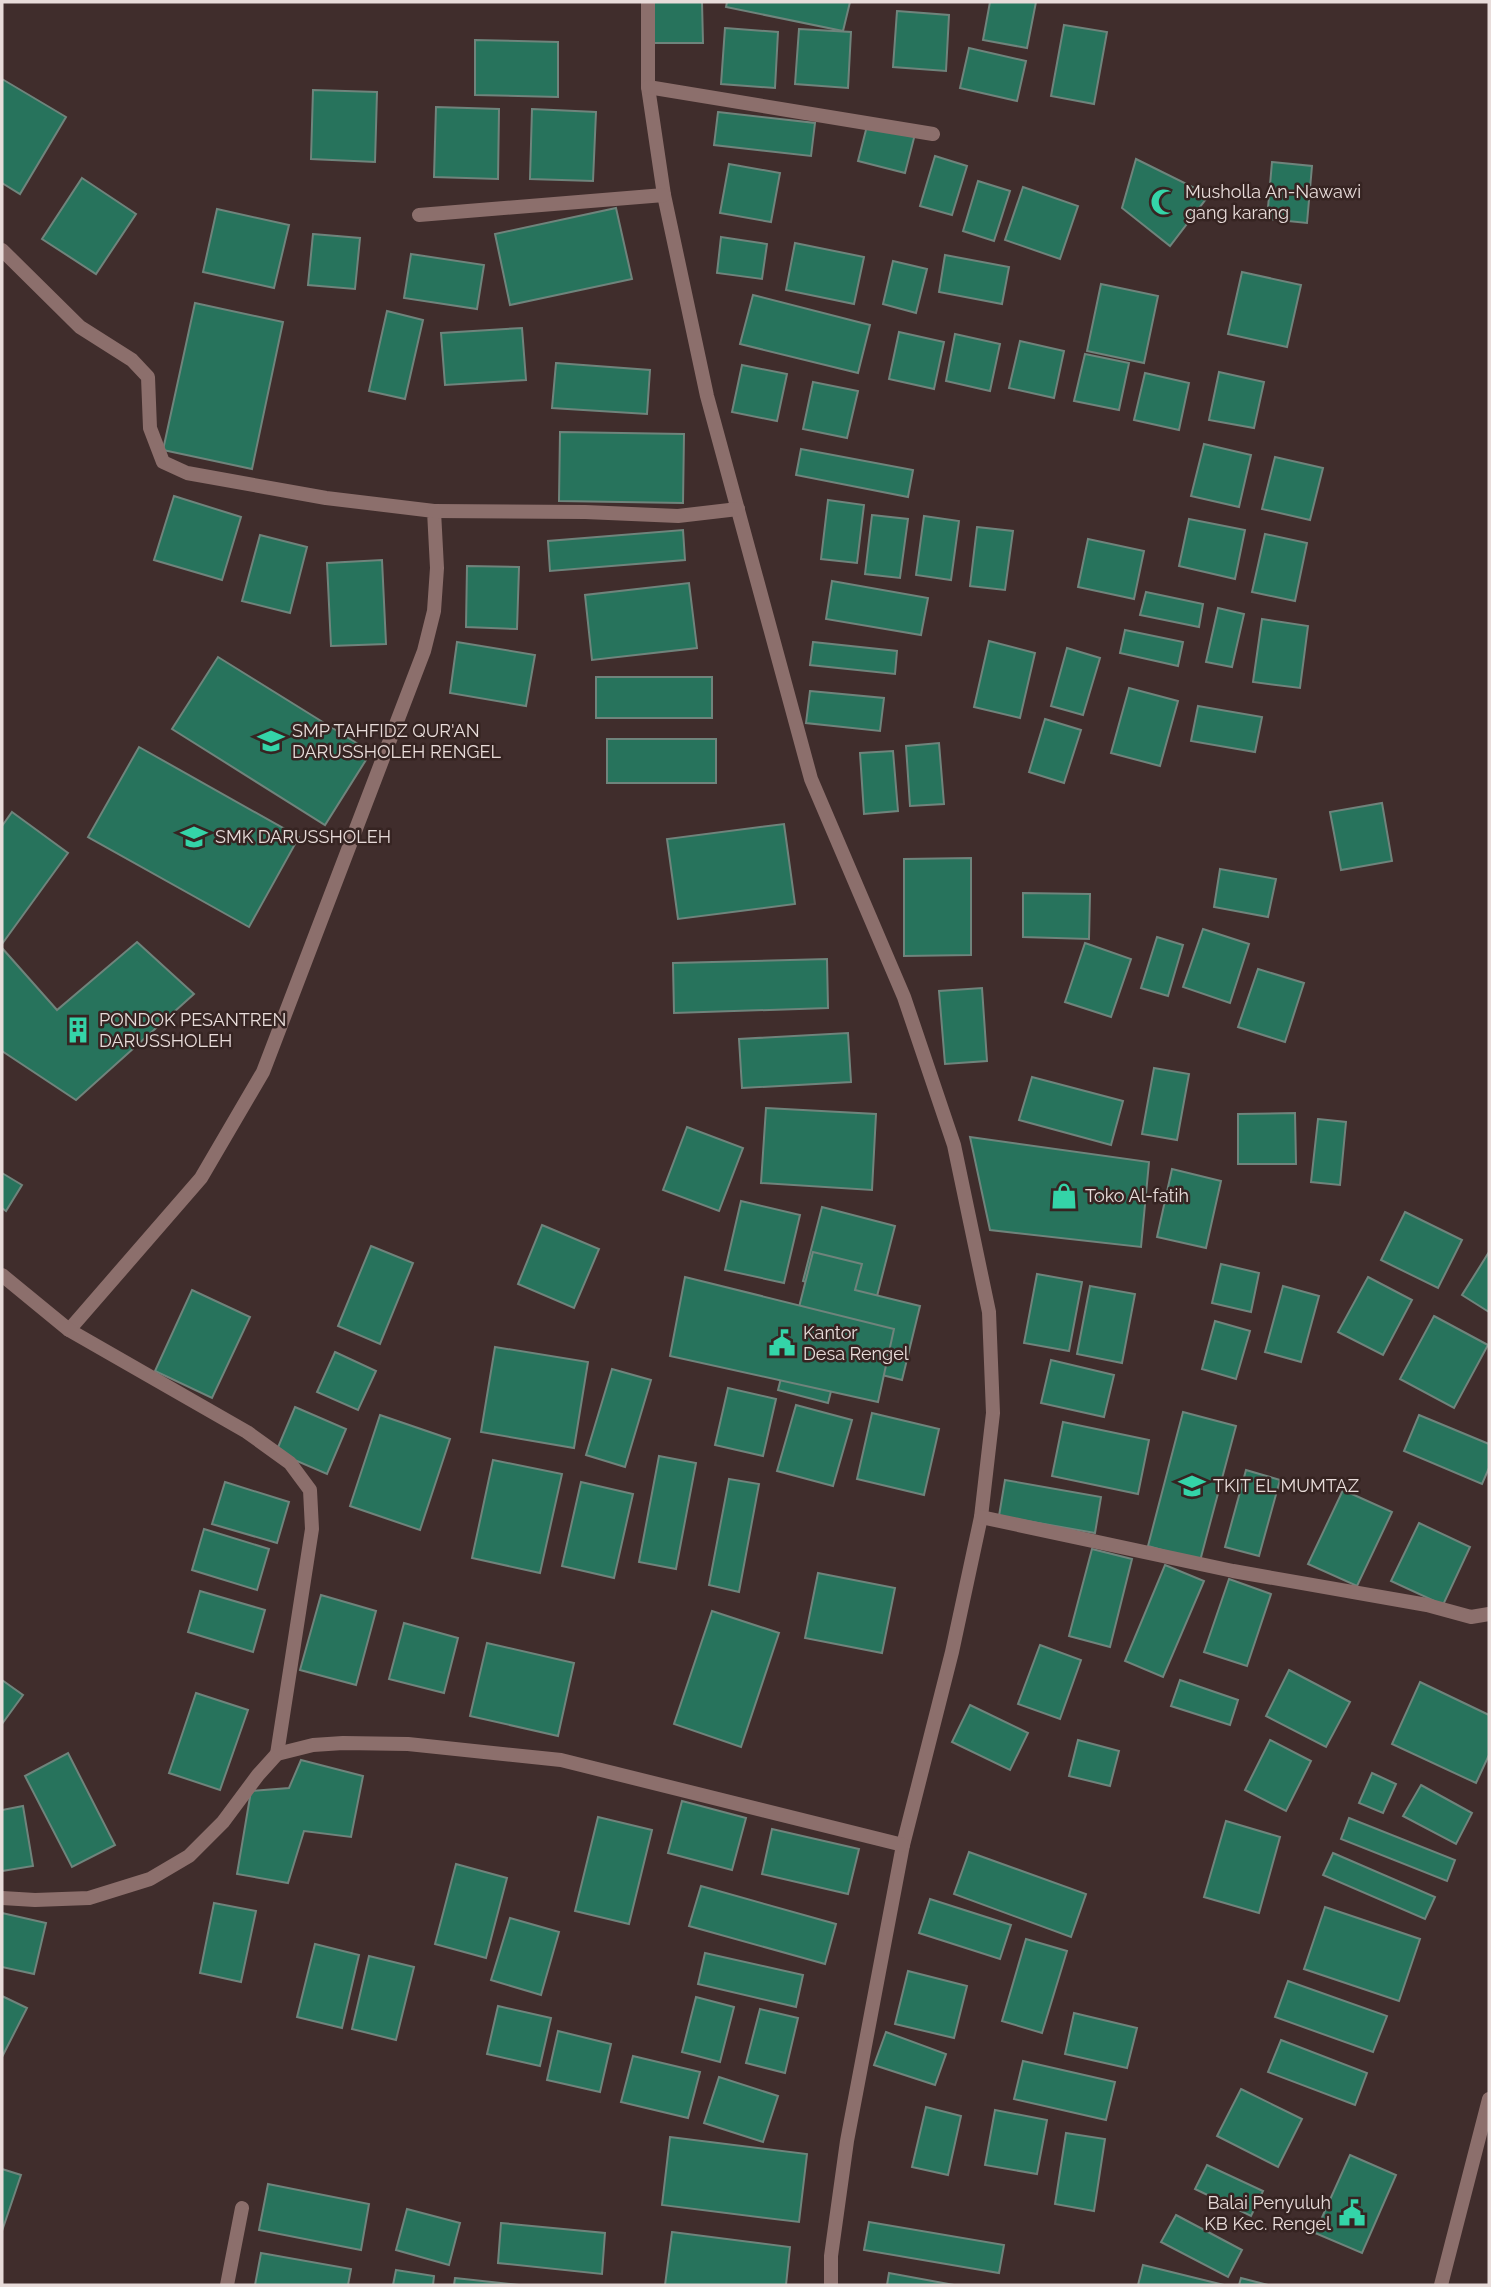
<svg xmlns="http://www.w3.org/2000/svg" width="1491" height="2287" font-family="Raleway,sans-serif">
	<rect width="100%" height="100%" fill="#402d2c"/>
	<g fill="#27735c" stroke="#6f847c" stroke-width="2">
		<polygon points="648,2 702,2 703,43 649,43"/>
		<polygon points="727,2 850,2 843,31 726,7"/>
		<polygon points="990,2 1036,2 1027,48 983,40"/>
		<polygon points="897,11 949,15 946,71 893,67"/>
		<polygon points="1064,25 1107,32 1094,104 1051,96"/>
		<polygon points="725,28 778,32 775,88 721,84"/>
		<polygon points="799,29 851,32 848,88 795,84"/>
		<polygon points="475,40 558,42 558,97 475,95"/>
		<polygon points="969,48 1026,61 1017,101 960,88"/>
		<polygon points="2,79 66,117 20,194 2,183"/>
		<polygon points="313,90 377,92 375,162 311,159"/>
		<polygon points="436,107 499,109 498,179 434,177"/>
		<polygon points="532,109 596,112 593,181 530,179"/>
		<polygon points="718,112 815,123 811,156 714,145"/>
		<polygon points="868,122 915,134 905,173 858,161"/>
		<polygon points="935,156 967,166 952,215 920,206"/>
		<polygon points="1136,159 1209,195 1170,246 1122,208"/>
		<polygon points="1272,162 1312,166 1307,223 1267,219"/>
		<polygon points="729,164 780,173 771,222 720,213"/>
		<polygon points="82,178 136,214 96,274 42,239"/>
		<polygon points="978,181 1010,191 994,241 963,231"/>
		<polygon points="1023,187 1078,206 1060,259 1005,240"/>
		<polygon points="616,208 632,279 510,305 495,234"/>
		<polygon points="217,209 289,225 274,288 203,272"/>
		<polygon points="313,234 360,238 355,289 308,285"/>
		<polygon points="721,237 767,244 762,279 717,273"/>
		<polygon points="795,243 864,257 854,304 786,290"/>
		<polygon points="411,254 484,265 477,309 404,298"/>
		<polygon points="945,255 1009,267 1002,304 939,292"/>
		<polygon points="893,261 927,269 916,313 883,304"/>
		<polygon points="1242,272 1301,285 1287,347 1228,334"/>
		<polygon points="1101,284 1158,296 1144,363 1087,351"/>
		<polygon points="753,295 870,325 858,373 740,344"/>
		<polygon points="195,303 283,322 252,469 163,450"/>
		<polygon points="387,311 423,320 405,399 369,391"/>
		<polygon points="522,328 526,380 445,385 441,333"/>
		<polygon points="899,332 944,342 934,389 889,379"/>
		<polygon points="955,334 1000,344 990,391 946,381"/>
		<polygon points="1020,341 1064,351 1054,398 1009,388"/>
		<polygon points="1085,354 1129,363 1119,410 1074,401"/>
		<polygon points="556,363 650,370 647,414 552,408"/>
		<polygon points="742,365 787,374 777,421 732,412"/>
		<polygon points="1219,372 1264,382 1254,428 1209,420"/>
		<polygon points="1145,373 1189,383 1179,430 1134,420"/>
		<polygon points="813,382 858,391 847,438 803,429"/>
		<polygon points="560,432 684,434 683,503 559,501"/>
		<polygon points="1204,444 1251,455 1239,507 1191,496"/>
		<polygon points="801,449 913,470 908,497 796,475"/>
		<polygon points="1275,457 1323,468 1310,520 1262,509"/>
		<polygon points="174,496 241,517 222,580 154,560"/>
		<polygon points="828,500 864,505 857,563 821,559"/>
		<polygon points="872,515 908,519 900,578 865,574"/>
		<polygon points="924,516 959,521 951,580 916,575"/>
		<polygon points="1189,519 1245,530 1235,579 1179,566"/>
		<polygon points="977,527 1013,531 1005,590 970,586"/>
		<polygon points="683,530 685,560 550,571 548,541"/>
		<polygon points="1265,534 1307,543 1295,601 1252,592"/>
		<polygon points="260,535 307,547 290,613 242,601"/>
		<polygon points="1088,539 1144,551 1134,599 1078,587"/>
		<polygon points="382,560 386,644 331,646 327,563"/>
		<polygon points="467,566 519,567 517,629 466,627"/>
		<polygon points="832,581 928,598 921,635 826,619"/>
		<polygon points="689,583 697,648 592,660 585,595"/>
		<polygon points="1146,592 1203,604 1199,627 1140,615"/>
		<polygon points="1218,608 1244,614 1232,667 1206,662"/>
		<polygon points="1262,619 1308,626 1300,688 1253,682"/>
		<polygon points="1125,630 1183,642 1178,666 1120,653"/>
		<polygon points="989,641 1035,653 1020,718 974,707"/>
		<polygon points="457,642 535,655 526,706 450,693"/>
		<polygon points="813,642 897,651 895,674 810,665"/>
		<polygon points="1067,648 1100,658 1083,715 1051,706"/>
		<polygon points="218,657 371,752 325,825 172,729"/>
		<rect x="596" y="677" width="116" height="41"/>
		<polygon points="1129,688 1178,701 1160,766 1111,753"/>
		<polygon points="810,691 884,698 880,731 806,723"/>
		<polygon points="1198,706 1262,717 1255,752 1191,741"/>
		<polygon points="1045,719 1081,730 1064,783 1029,772"/>
		<rect x="607" y="739" width="109" height="44"/>
		<polygon points="939,743 944,804 910,806 906,746"/>
		<polygon points="139,747 299,837 249,927 88,837"/>
		<polygon points="893,751 898,811 864,814 860,753"/>
		<polygon points="1382,803 1392,861 1341,870 1330,812"/>
		<polygon points="12,812 68,853 2,944 2,826"/>
		<polygon points="784,824 795,904 678,919 667,839"/>
		<polygon points="971,858 971,955 904,956 904,859"/>
		<polygon points="1220,869 1276,879 1268,917 1214,907"/>
		<polygon points="1023,893 1090,894 1089,939 1023,937"/>
		<polygon points="1203,929 1249,944 1230,1003 1183,987"/>
		<polygon points="1157,937 1183,945 1168,996 1141,988"/>
		<polygon points="137,942 194,994 76,1100 2,1051 2,948 57,1010"/>
		<polygon points="1085,943 1131,959 1111,1017 1065,1002"/>
		<polygon points="827,959 828,1008 674,1013 673,963"/>
		<polygon points="1258,969 1304,983 1285,1042 1238,1027"/>
		<polygon points="982,988 987,1061 945,1064 939,991"/>
		<polygon points="848,1033 851,1082 742,1088 739,1039"/>
		<polygon points="1154,1068 1189,1074 1177,1140 1142,1134"/>
		<polygon points="1032,1077 1123,1101 1111,1145 1019,1120"/>
		<polygon points="766,1108 876,1114 872,1190 761,1183"/>
		<polygon points="1295,1113 1296,1164 1238,1164 1238,1114"/>
		<polygon points="1318,1119 1346,1122 1340,1185 1311,1182"/>
		<polygon points="687,1127 743,1148 719,1211 663,1190"/>
		<polygon points="970,1137 1149,1162 1141,1247 990,1230"/>
		<polygon points="1172,1169 1221,1181 1206,1248 1157,1237"/>
		<polygon points="2,1173 22,1185 6,1211 2,1208"/>
		<polygon points="741,1201 800,1215 784,1283 725,1270"/>
		<polygon points="822,1207 895,1226 876,1300 803,1281"/>
		<polygon points="1405,1212 1462,1240 1438,1288 1381,1260"/>
		<polygon points="542,1225 599,1249 574,1308 518,1284"/>
		<polygon points="371,1246 413,1263 380,1344 338,1326"/>
		<polygon points="813,1252 862,1264 855,1290 920,1306 902,1380 838,1364 828,1403 778,1390"/>
		<polygon points="1489,1252 1489,1312 1462,1295"/>
		<polygon points="1221,1264 1259,1273 1251,1312 1212,1303"/>
		<polygon points="1037,1274 1082,1282 1069,1351 1024,1343"/>
		<polygon points="685,1277 894,1329 878,1402 670,1356"/>
		<polygon points="1368,1277 1412,1300 1383,1355 1338,1332"/>
		<polygon points="1090,1286 1135,1294 1122,1363 1077,1354"/>
		<polygon points="1283,1286 1319,1296 1301,1362 1265,1352"/>
		<polygon points="192,1290 250,1317 212,1398 155,1371"/>
		<polygon points="1434,1316 1488,1345 1454,1408 1400,1379"/>
		<polygon points="1215,1321 1250,1331 1236,1379 1202,1369"/>
		<polygon points="495,1347 588,1362 574,1448 481,1432"/>
		<polygon points="335,1352 376,1371 358,1410 317,1392"/>
		<polygon points="1051,1360 1114,1375 1104,1417 1041,1403"/>
		<polygon points="612,1369 651,1380 625,1467 586,1455"/>
		<polygon points="728,1388 776,1399 763,1456 715,1445"/>
		<polygon points="796,1405 852,1420 833,1486 777,1471"/>
		<polygon points="295,1407 346,1429 327,1474 276,1452"/>
		<polygon points="1183,1412 1236,1426 1200,1561 1148,1546"/>
		<polygon points="872,1413 939,1429 924,1495 857,1479"/>
		<polygon points="380,1415 450,1439 420,1530 350,1506"/>
		<polygon points="1419,1415 1489,1444 1489,1468 1482,1484 1404,1451"/>
		<polygon points="1063,1422 1149,1440 1138,1494 1052,1476"/>
		<polygon points="659,1456 696,1463 676,1569 639,1562"/>
		<polygon points="493,1460 562,1474 540,1573 472,1558"/>
		<polygon points="1246,1470 1280,1480 1259,1556 1225,1547"/>
		<polygon points="729,1479 759,1484 739,1592 709,1585"/>
		<polygon points="1005,1480 1101,1497 1095,1533 999,1516"/>
		<polygon points="225,1482 289,1502 277,1543 212,1524"/>
		<polygon points="581,1482 633,1494 614,1578 562,1566"/>
		<polygon points="1343,1490 1392,1512 1357,1586 1308,1564"/>
		<polygon points="1419,1523 1470,1547 1443,1605 1391,1581"/>
		<polygon points="204,1529 269,1549 257,1590 192,1570"/>
		<polygon points="1092,1549 1132,1559 1110,1647 1069,1636"/>
		<polygon points="1165,1565 1204,1581 1163,1677 1125,1661"/>
		<polygon points="818,1573 895,1588 882,1653 805,1638"/>
		<polygon points="1229,1579 1271,1594 1247,1666 1204,1652"/>
		<polygon points="200,1591 265,1610 253,1652 188,1632"/>
		<polygon points="321,1595 376,1611 356,1685 300,1670"/>
		<polygon points="712,1611 779,1633 741,1747 674,1724"/>
		<polygon points="404,1623 458,1638 444,1693 389,1679"/>
		<polygon points="487,1643 574,1663 558,1736 470,1716"/>
		<polygon points="1040,1645 1081,1660 1060,1719 1018,1704"/>
		<polygon points="1289,1670 1350,1702 1326,1747 1266,1716"/>
		<polygon points="2,1680 23,1695 2,1724"/>
		<polygon points="1180,1680 1238,1700 1230,1725 1171,1706"/>
		<polygon points="1420,1682 1489,1715 1489,1755 1476,1783 1392,1744"/>
		<polygon points="196,1693 248,1710 220,1790 169,1773"/>
		<polygon points="970,1705 1028,1733 1010,1770 952,1742"/>
		<polygon points="1078,1740 1119,1751 1110,1786 1069,1776"/>
		<polygon points="1270,1740 1311,1761 1286,1811 1245,1790"/>
		<polygon points="68,1753 115,1845 72,1867 25,1776"/>
		<polygon points="301,1760 363,1776 351,1837 304,1831 288,1883 237,1874 251,1791 289,1788"/>
		<polygon points="1372,1773 1396,1784 1383,1813 1359,1803"/>
		<polygon points="1421,1785 1472,1813 1456,1844 1403,1816"/>
		<polygon points="682,1801 746,1818 732,1870 668,1853"/>
		<polygon points="23,1806 33,1866 2,1871 2,1810"/>
		<polygon points="598,1817 652,1830 629,1924 575,1911"/>
		<polygon points="1349,1818 1455,1860 1447,1881 1341,1839"/>
		<polygon points="1226,1821 1280,1837 1259,1913 1204,1897"/>
		<polygon points="772,1829 859,1849 848,1894 762,1874"/>
		<polygon points="969,1852 1086,1894 1071,1937 954,1894"/>
		<polygon points="1333,1853 1435,1897 1425,1919 1323,1875"/>
		<polygon points="456,1864 507,1878 486,1958 435,1944"/>
		<polygon points="701,1886 836,1924 825,1964 689,1926"/>
		<polygon points="930,1899 1011,1925 1000,1959 919,1933"/>
		<polygon points="214,1903 256,1911 241,1982 200,1973"/>
		<polygon points="1325,1907 1420,1939 1399,2001 1304,1969"/>
		<polygon points="2,1913 46,1923 34,1974 2,1967"/>
		<polygon points="510,1918 559,1932 541,1995 491,1980"/>
		<polygon points="1026,1939 1067,1951 1042,2033 1002,2021"/>
		<polygon points="315,1944 359,1955 342,2028 297,2017"/>
		<polygon points="705,1953 803,1975 796,2007 698,1984"/>
		<polygon points="369,1956 414,1967 396,2040 352,2029"/>
		<polygon points="908,1971 967,1986 954,2038 895,2024"/>
		<polygon points="1288,1981 1387,2016 1373,2052 1275,2017"/>
		<polygon points="2,1996 27,2008 2,2057"/>
		<polygon points="696,1997 734,2007 720,2062 682,2052"/>
		<polygon points="498,2006 551,2018 540,2066 487,2054"/>
		<polygon points="760,2009 798,2018 785,2073 746,2063"/>
		<polygon points="1074,2013 1137,2028 1127,2068 1065,2054"/>
		<polygon points="558,2031 611,2044 600,2092 547,2080"/>
		<polygon points="886,2032 946,2054 935,2085 874,2065"/>
		<polygon points="1281,2040 1367,2073 1355,2105 1268,2072"/>
		<polygon points="633,2056 700,2072 688,2118 621,2102"/>
		<polygon points="1023,2061 1115,2082 1106,2120 1014,2099"/>
		<polygon points="719,2077 778,2096 763,2142 704,2123"/>
		<polygon points="1241,2089 1302,2119 1278,2167 1217,2136"/>
		<polygon points="926,2107 961,2116 948,2175 912,2167"/>
		<polygon points="995,2110 1047,2120 1037,2174 985,2165"/>
		<polygon points="1066,2133 1105,2139 1094,2211 1055,2204"/>
		<polygon points="670,2137 807,2154 799,2222 662,2205"/>
		<polygon points="1350,2155 1396,2175 1362,2253 1315,2233"/>
		<polygon points="1207,2165 1263,2191 1251,2216 1195,2189"/>
		<polygon points="2,2169 21,2175 2,2231"/>
		<polygon points="268,2184 369,2204 361,2250 259,2230"/>
		<polygon points="407,2209 460,2223 449,2265 396,2250"/>
		<polygon points="1176,2215 1242,2250 1228,2277 1161,2242"/>
		<polygon points="869,2222 1004,2245 999,2273 864,2250"/>
		<polygon points="501,2223 605,2233 602,2274 498,2263"/>
		<polygon points="672,2232 790,2247 786,2285 665,2285"/>
		<polygon points="261,2253 351,2269 348,2285 255,2285"/>
		<polygon points="1143,2265 1224,2285 1138,2285"/>
		<polygon points="396,2270 434,2276 433,2285 393,2285"/>
		<polygon points="889,2273 954,2285 887,2285"/>
		<polygon points="455,2278 519,2285 454,2285"/>
		<polygon points="1241,2278 1268,2285 1239,2285"/>
	</g>
	<g fill="none" stroke-linecap="round" stroke-linejoin="round">
		<g stroke="#8c6f6c" stroke-width="14">
			<polyline points="648,2 648,87 664,195 707,396 811,779 904,997 954,1145 989,1312 993,1413 981,1517 952,1652 903,1845 847,2141 831,2256 831,2285"/>
			<polyline points="648,87 933,134"/>
			<polyline points="419,215 664,195"/>
			<polyline points="2,250 80,327 132,360 148,377 150,428 163,462 187,473 326,498 434,511 437,568 434,611 424,651 263,1072 201,1178 69,1330"/>
			<polyline points="434,511 585,512 678,516 738,509"/>
			<polyline points="2,1275 69,1330 247,1432 290,1463 310,1490 312,1529 277,1754"/>
			<polyline points="981,1517 1233,1571 1427,1605 1471,1617 1489,1614"/>
			<polyline points="2,1898 35,1900 89,1898 150,1879 189,1856 223,1822 258,1775 277,1754 313,1745 343,1743 408,1744 561,1760 903,1845"/>
			<polyline points="227,2285 242,2208"/>
			<polyline points="1441,2285 1489,2099"/>
		</g>
	</g>
	<defs>
		<g id="mosque-bare" transform="scale(2.1)"><path d="M3.5-4.9A6 6 0 1 0 3.5 4.9A5 5 0 1 1 3.5-4.9Z" fill="#34d4a8" stroke="#362422" stroke-width="2.5" paint-order="stroke"/></g>
		<g id="school-bare" transform="scale(2.1)"><path d="M0-5L7-2L0 1L-7-2ZM-4 1L0 2.5L4 1V4Q0 6-4 4Z" fill="#34d4a8" stroke="#362422" stroke-width="2.5" paint-order="stroke"/></g>
		<g id="building-bare" transform="scale(2.1)"><path d="M-4-6H4V6H1V3H-1V6H-4ZM-2.5-4.3h1.7v1.8h-1.7ZM.8-4.3h1.7v1.8H.8ZM-2.5-1h1.7V.8h-1.7ZM.8-1h1.7V.8H.8Z" fill="#34d4a8" stroke="#362422" stroke-width="2.5" paint-order="stroke"/></g>
		<g id="shop-bare" transform="scale(2.1)"><path d="M-5-2.5h2.3a2.7 3.5 0 0 1 5.4 0H5L5.5 6h-11ZM-1.5-2.5h3a1.5 2.3 0 0 0-3 0Z" fill="#34d4a8" stroke="#362422" stroke-width="2.5" paint-order="stroke"/></g>
		<g id="civic-bare" transform="scale(2.1)"><path d="M-.6-6.5H3V-4.5H.6V-3L4-1V1h2V6H-6V1h2V-1L-.6-3ZM-1.2 2.5V6h2.4V2.5Z" fill="#34d4a8" stroke="#362422" stroke-width="2.5" paint-order="stroke"/></g>
	</defs>
	<g fill-rule="evenodd">
		<use href="#mosque-bare" x="1164" y="202"/>
		<use href="#school-bare" x="271" y="741"/>
		<use href="#school-bare" x="194" y="837"/>
		<use href="#building-bare" x="78" y="1030"/>
		<use href="#shop-bare" x="1064" y="1196"/>
		<use href="#civic-bare" x="782" y="1343"/>
		<use href="#school-bare" x="1192" y="1486"/>
		<use href="#civic-bare" x="1352" y="2213"/>
	</g>
	<g text-anchor="middle" stroke-width="5" stroke-linejoin="round" paint-order="stroke">
		<g font-size="18" fill="#e8dcda" stroke="#362422" text-anchor="start">
			<text x="1185" y="198">Musholla An-Nawawi<tspan x="1185" dy="21">gang karang</tspan></text>
			<text x="292" y="737">SMP TAHFIDZ QUR'AN<tspan x="292" dy="21">DARUSSHOLEH RENGEL</tspan></text>
			<text x="215" y="843">SMK DARUSSHOLEH</text>
			<text x="99" y="1026">PONDOK PESANTREN<tspan x="99" dy="21">DARUSSHOLEH</tspan></text>
			<text x="1085" y="1202">Toko Al-fatih</text>
			<text x="803" y="1339">Kantor<tspan x="803" dy="21">Desa Rengel</tspan></text>
			<text x="1213" y="1492">TKIT EL MUMTAZ</text>
			<text x="1331" y="2209" text-anchor="end">Balai Penyuluh<tspan x="1331" dy="21">KB Kec. Rengel</tspan></text>
		</g>
	</g>
	<rect width="1491" height="2287" fill="none" stroke="#e8dcda" stroke-width="7"/>
</svg>
